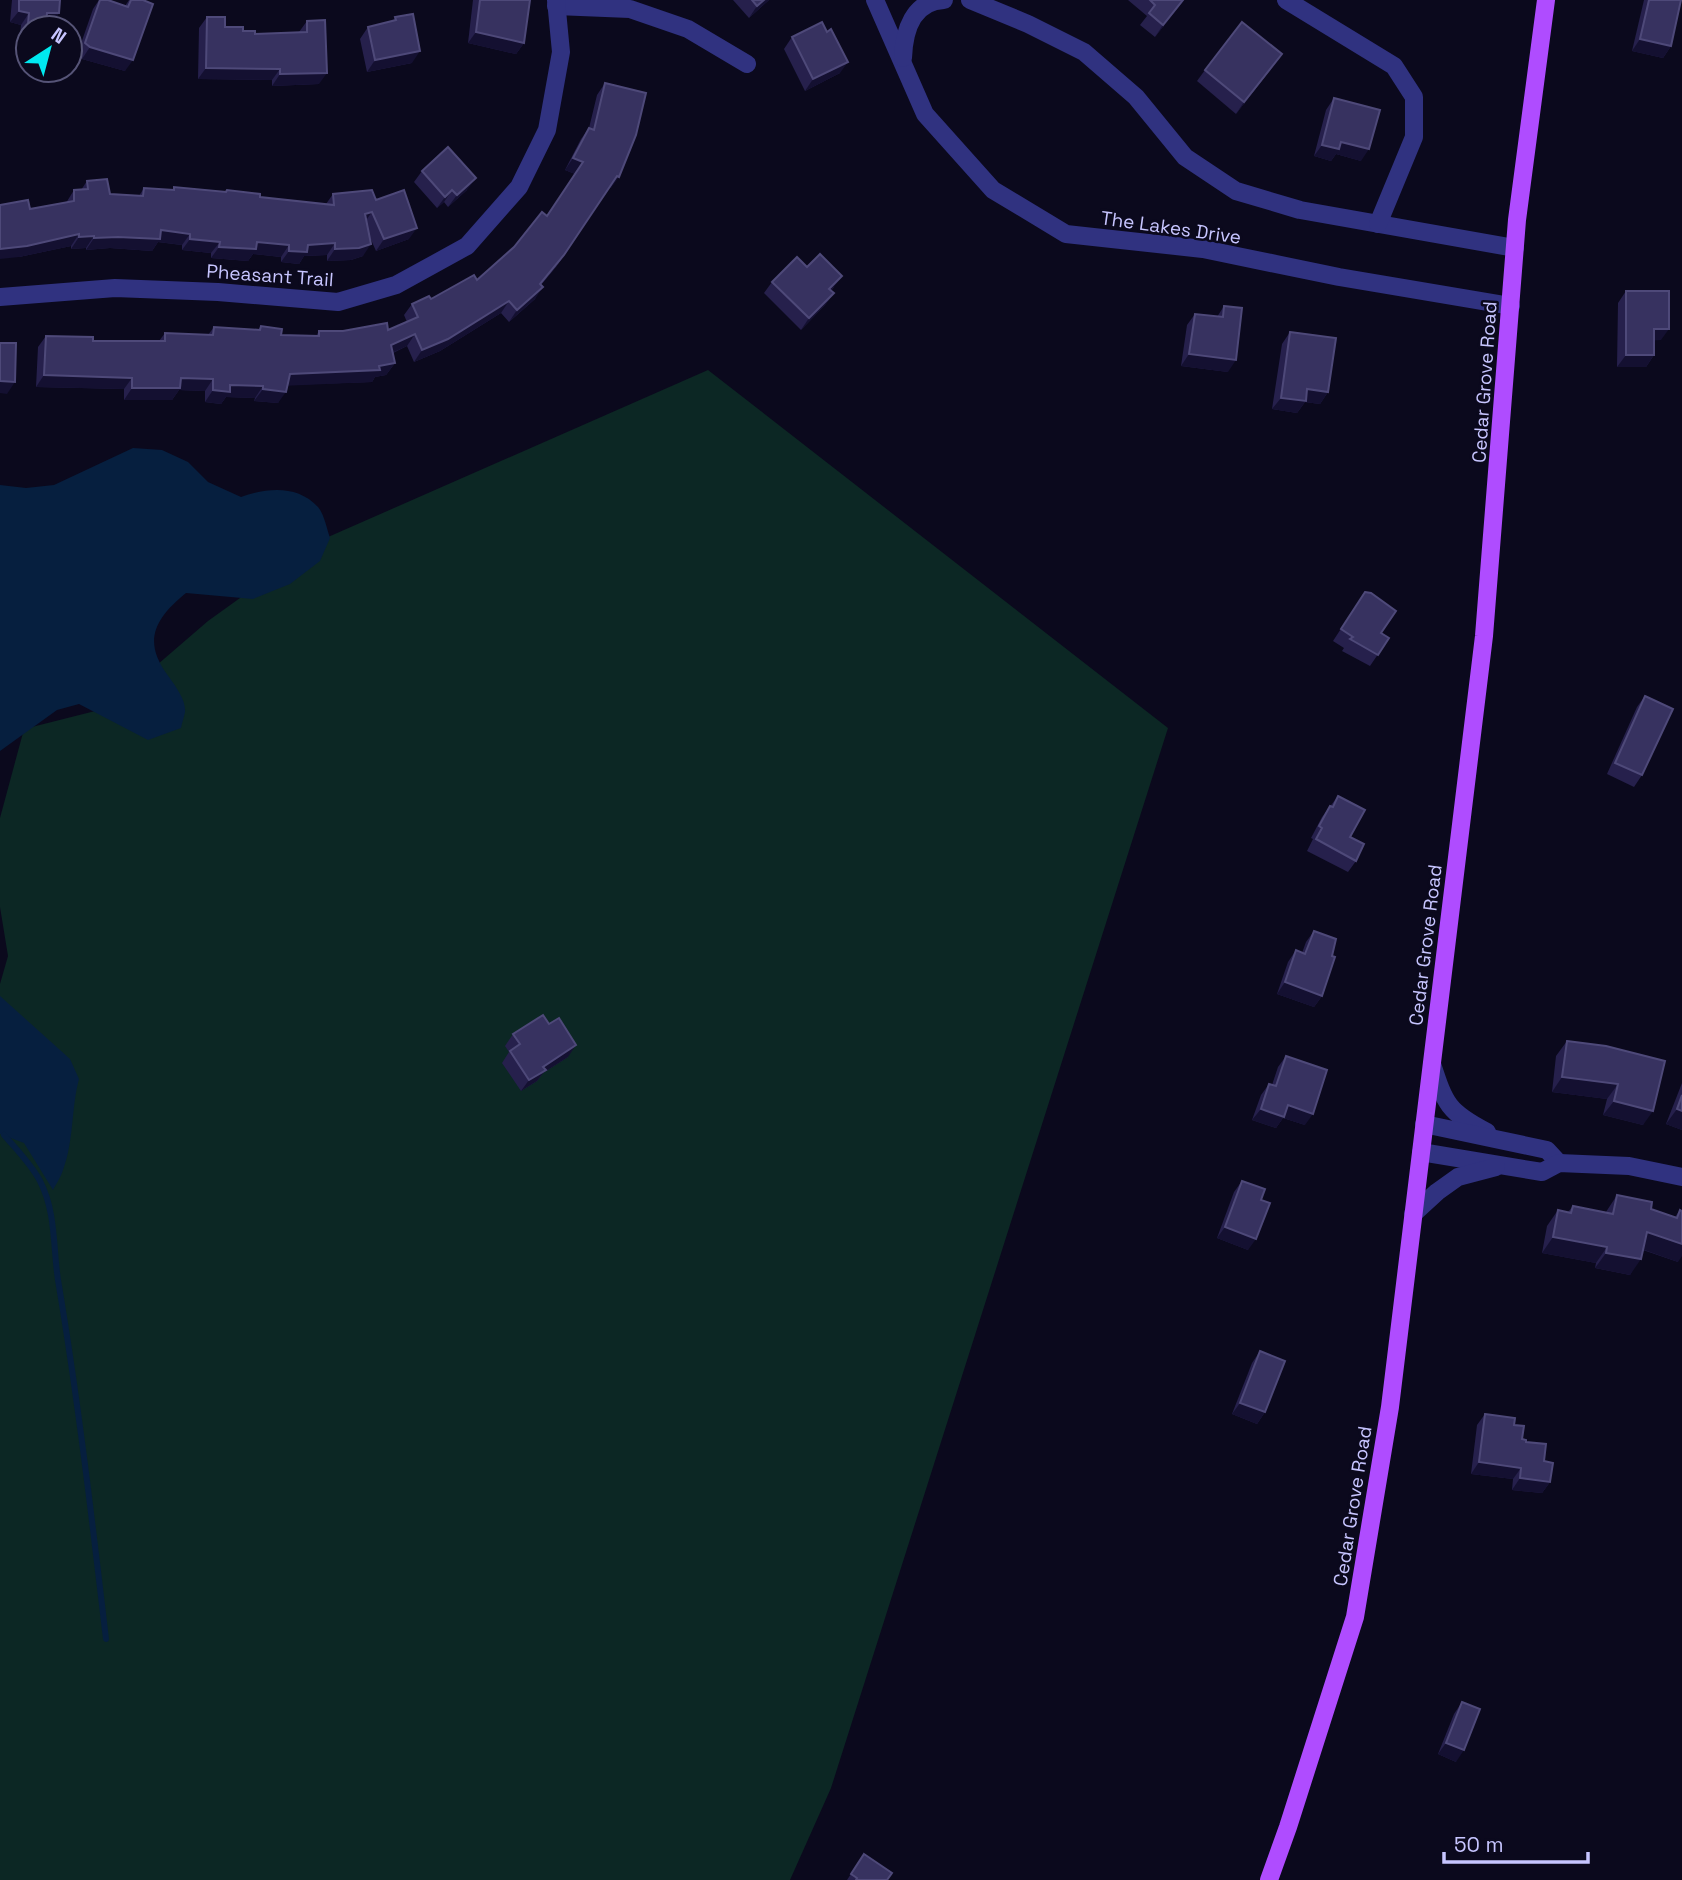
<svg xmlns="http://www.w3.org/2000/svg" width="1682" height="1880" font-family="'Space Grotesk',sans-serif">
	<rect width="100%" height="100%" fill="#0b091d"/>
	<polygon fill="#0c2724" points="708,370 1168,728 831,1788 790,1880 0,1880 0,984 8,956 0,907 0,818 24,729 107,708 208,621 319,541"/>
	<g fill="#061f3f">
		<path d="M133 448 162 450 188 462 208 482 241 497C266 488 297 484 318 507 324 514 327 529 330 538L320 561 290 584 253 599 186 593C154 619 142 642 169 677 176 687 186 700 185 712 184 717 182 723 181 728L148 740 79 704 57 710 0 751V485L26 488 54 485Z"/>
		<path d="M0 996 70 1059 79 1079C71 1109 74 1141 63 1170 61 1177 56 1184 53 1190L24 1143 0 1134Z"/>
	</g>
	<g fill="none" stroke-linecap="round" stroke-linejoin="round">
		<path stroke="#061f3f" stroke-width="6" d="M4 1135C16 1149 31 1164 40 1181 56 1212 53 1247 58 1280 78 1399 92 1519 106 1639"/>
		<g stroke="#303280" stroke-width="18">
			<polyline points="875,0 925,114 993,190 1066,234 1203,249 1339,277 1511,306"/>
			<polyline points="970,0 1028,24 1084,52 1136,97 1185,157 1236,191 1300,210 1515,248"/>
			<polyline points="1286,0 1394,66 1414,97 1414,137 1378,224"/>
			<polyline points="556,6 630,9 688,29 747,64"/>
			<path d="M903 58C904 31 913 1 944 0"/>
			<polyline points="0,297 115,288 218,292 338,302 396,285 467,246 519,187 547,130 561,52 556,0"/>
			<path d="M1432 1064C1445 1104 1448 1112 1487 1132"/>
			<polyline points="1424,1124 1547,1150 1559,1163"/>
			<polyline points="1421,1152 1542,1172 1559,1163 1629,1166 1682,1177"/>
			<polyline points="1413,1214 1437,1192 1458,1177 1496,1167"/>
		</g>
		<polyline stroke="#af4cff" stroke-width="18" points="1269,1880 1288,1827 1355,1617 1390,1407 1484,636 1517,220 1546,0"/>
	</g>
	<g fill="#26204c">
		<polygon points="12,0 60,0 59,13 51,25 46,25 20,35 21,25 10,22"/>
		<polygon points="99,0 108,0 125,6 129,0 143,0 125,71 82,59 77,55 93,9"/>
		<polygon points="473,0 530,0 524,43 516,54 468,43"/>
		<polygon points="733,0 769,0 749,18"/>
		<polygon points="1128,0 1184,0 1155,37 1140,25 1147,16"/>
		<polygon points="1644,0 1681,0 1671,46 1663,58 1632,51"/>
		<polygon points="207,17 225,27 255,34 299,32 307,21 319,84 272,86 272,80 198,79 199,28"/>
		<polygon points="395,17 412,63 367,72 360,39 368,27 393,21"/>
		<polygon points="792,37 840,73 805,91 784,49"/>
		<polygon points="1274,65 1236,114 1197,81 1205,70"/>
		<polygon points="605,83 611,188 609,188 556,267 541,285 535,299 509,322 501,313 440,351 414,362 407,346 393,353 395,363 386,375 375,377 372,382 287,385 278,403 254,401 255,398 226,397 221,404 205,402 205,391 179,390 172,400 124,400 124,389 36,387 38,347 46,336 93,341 159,341 165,333 208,335 214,327 258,330 261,326 281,335 316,336 319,331 388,330 407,322 404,315 412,304 431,299 477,280 514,247 547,216 575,174 565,170 581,139 589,128 597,95"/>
		<polygon points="1334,98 1361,161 1336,154 1331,161 1314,156 1326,110"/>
		<polygon points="422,171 467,190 448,207 444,202 437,208 414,182"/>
		<polygon points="87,181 110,194 139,196 144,188 172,190 174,187 225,192 227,190 260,197 326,204 333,194 376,200 409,239 376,251 368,233 363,256 351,260 327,261 327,255 304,256 299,264 281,262 281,257 253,254 248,261 211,258 211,253 182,250 182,245 158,242 152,251 110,248 86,250 86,248 71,249 71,246 19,257 30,209 66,203 74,190 81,190"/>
		<polygon points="772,282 834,287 831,291 834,293 825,305 801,330 764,293"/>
		<polygon points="1626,291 1661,340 1654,340 1654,355 1646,367 1617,367 1618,303"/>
		<polygon points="1224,306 1228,372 1181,366 1187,325 1195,314 1217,317"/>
		<polygon points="1290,332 1328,392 1320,404 1305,402 1297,413 1272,409 1282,344"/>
		<polygon points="1365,592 1381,633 1389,638 1370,666 1342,651 1344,648 1333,641"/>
		<polygon points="1645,696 1642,775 1634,787 1607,774 1637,707"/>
		<polygon points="1338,796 1350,837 1356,861 1348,872 1307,851 1313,839 1311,838 1322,817"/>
		<polygon points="1314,931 1322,996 1314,1007 1277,994 1288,962 1296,950 1302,953 1306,942"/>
		<polygon points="513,1034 568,1057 543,1073 537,1081 521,1091 502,1063 509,1052 505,1046"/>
		<polygon points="1567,1041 1665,1061 1643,1125 1603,1115 1607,1099 1552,1092 1556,1056"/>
		<polygon points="1286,1056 1305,1125 1283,1118 1276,1128 1252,1120 1261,1095 1269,1084 1272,1085 1278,1067"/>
		<polygon points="1682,1083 1682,1130 1666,1124"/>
		<polygon points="1242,1181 1261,1200 1248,1250 1217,1238 1234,1192"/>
		<polygon points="1617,1195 1651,1209 1675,1217 1680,1210 1678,1262 1643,1250 1630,1275 1595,1268 1596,1263 1542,1253 1547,1226 1558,1210 1568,1212 1573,1206 1606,1212"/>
		<polygon points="1260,1351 1265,1412 1257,1424 1232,1414 1252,1363"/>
		<polygon points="1485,1414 1514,1425 1522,1439 1544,1461 1550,1482 1542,1493 1512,1490 1513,1479 1471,1474 1477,1425"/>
		<polygon points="1462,1702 1456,1762 1438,1754 1454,1714"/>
		<polygon points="864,1854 887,1880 847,1880"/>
	</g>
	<g fill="#141031">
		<polygon points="764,0 769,0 749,18 757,6"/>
		<polygon points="1183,0 1184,0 1155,37 1163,25"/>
		<polygon points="19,11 29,13 21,25 10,22"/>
		<polygon points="47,13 59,13 51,25 38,24"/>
		<polygon points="28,24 46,25 44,28 28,28 28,36 20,35"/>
		<polygon points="476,32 524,43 516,54 468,43"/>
		<polygon points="1640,39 1671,46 1663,58 1632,51"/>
		<polygon points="90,47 133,60 125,71 82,59"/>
		<polygon points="420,51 412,63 367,72 375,60"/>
		<polygon points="1282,54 1274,65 1236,114 1244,102"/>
		<polygon points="848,62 840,73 805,91 813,79"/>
		<polygon points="206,68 280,69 272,80 198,79"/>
		<polygon points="327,73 319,84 272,86 280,74"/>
		<polygon points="1341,142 1369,149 1361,161 1336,154 1331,161 1314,156 1322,145"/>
		<polygon points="573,158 583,162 575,174 565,170"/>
		<polygon points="617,176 619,177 611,188 609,188"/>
		<polygon points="476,178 467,190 448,207 457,195"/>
		<polygon points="452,190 444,202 437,208 445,197"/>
		<polygon points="372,212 364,223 365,214"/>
		<polygon points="417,228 409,239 376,251 384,239"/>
		<polygon points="161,230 190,234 182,245 158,242 152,251 110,248 86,250 94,238"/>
		<polygon points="79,234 71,246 19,257 0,259 0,249"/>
		<polygon points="94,236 86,248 71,249 79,237"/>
		<polygon points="190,239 220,242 211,253 182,250"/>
		<polygon points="257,242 289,245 281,257 253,254 248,261 211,258 219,247"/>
		<polygon points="335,243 327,255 304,256 299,264 281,262 289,251 308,245"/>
		<polygon points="371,244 363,256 351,260 327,261 335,249"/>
		<polygon points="564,255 556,267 532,295 540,284"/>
		<polygon points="842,276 834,287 821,300 829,289"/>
		<polygon points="543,287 535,299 509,322 517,310"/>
		<polygon points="834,293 825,305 801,330 809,318"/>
		<polygon points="509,301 501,313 440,351 414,362 422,350"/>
		<polygon points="1654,329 1669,329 1661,340 1645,341"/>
		<polygon points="415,334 407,346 383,357 391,345"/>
		<polygon points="1189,354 1236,360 1228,372 1181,366"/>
		<polygon points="1626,355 1654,355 1646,367 1617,367"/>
		<polygon points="395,363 386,375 375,377 372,382 281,386 290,374 379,366"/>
		<polygon points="44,375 132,378 124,389 36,387"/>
		<polygon points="181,378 213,379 205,391 179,390 172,400 124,400 132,388"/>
		<polygon points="0,381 15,382 7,394 0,393"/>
		<polygon points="230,385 263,386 255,398 226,397 221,404 205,402 213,390"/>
		<polygon points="263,389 286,392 278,403 254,401"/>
		<polygon points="1307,389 1328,392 1320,404 1305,402 1297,413 1272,409 1281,398"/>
		<polygon points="1285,982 1322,996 1314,1007 1277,994"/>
		<polygon points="576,1045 568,1057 543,1073 537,1081 521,1091 529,1080 543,1067"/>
		<polygon points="1562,1077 1618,1084 1607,1099 1552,1092"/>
		<polygon points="1614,1101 1653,1111 1643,1125 1603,1115"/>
		<polygon points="1288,1105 1313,1114 1305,1125 1283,1118 1276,1128 1252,1120 1261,1109"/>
		<polygon points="1677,1109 1682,1111 1682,1130 1666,1124"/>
		<polygon points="1225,1227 1256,1239 1248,1250 1217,1238"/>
		<polygon points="1647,1232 1682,1244 1682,1256 1678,1262 1636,1247"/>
		<polygon points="1553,1237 1607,1247 1596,1263 1542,1253"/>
		<polygon points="1606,1253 1641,1259 1630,1275 1595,1268"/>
		<polygon points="1240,1403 1265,1412 1257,1424 1232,1414"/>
		<polygon points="1479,1462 1521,1468 1513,1479 1471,1474"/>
		<polygon points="1520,1478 1550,1482 1542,1493 1512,1490"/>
		<polygon points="1446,1743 1464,1750 1456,1762 1438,1754"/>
	</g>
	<g fill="#373260" stroke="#4e4979" stroke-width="2">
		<polygon points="19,0 60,0 59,13 47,13 46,25 28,24 29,13 19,11"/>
		<polygon points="100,0 108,0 128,7 131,0 143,0 153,4 133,60 90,47 85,43"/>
		<polygon points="480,0 530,0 524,43 476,32"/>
		<polygon points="752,0 764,0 757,6"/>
		<polygon points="1150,0 1183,0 1163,25 1149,13 1155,5"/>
		<polygon points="1649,0 1681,0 1671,46 1640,39"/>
		<polygon points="413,14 420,51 375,60 368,27 396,20 395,17"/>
		<polygon points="207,17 225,17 225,27 243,27 243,31 255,31 255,34 307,32 307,21 325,20 327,73 280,74 280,69 206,68"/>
		<polygon points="822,22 827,32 831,29 848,62 813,79 792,37"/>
		<polygon points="1242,22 1282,54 1244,102 1205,70"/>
		<polygon points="605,83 646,93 636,135 619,177 617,176 564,255 540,284 543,287 517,310 509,301 448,339 422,350 415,334 391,345 395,363 379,366 380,370 290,374 286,392 263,389 263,386 230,385 230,392 213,390 213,379 181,378 180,388 132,388 132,378 44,375 46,336 93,337 93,341 165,341 165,333 213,335 214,327 260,330 261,326 282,329 281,335 319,336 319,331 343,331 387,323 388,330 418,317 412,304 429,296 431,299 474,275 477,280 514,247 542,212 547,216 583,162 573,158 589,128 594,130"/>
		<polygon points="1334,98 1380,110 1369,149 1341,142 1339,149 1322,145"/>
		<polygon points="448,147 476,178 457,195 452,190 445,197 422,171"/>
		<polygon points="107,179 110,194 143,196 144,188 174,190 174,187 226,192 227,190 260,194 260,197 334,205 333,194 372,190 376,200 404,190 417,228 384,239 372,212 365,214 371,244 359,248 335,249 335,243 308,245 307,252 289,251 289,245 257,242 256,249 219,247 220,242 190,239 190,234 161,230 160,239 118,237 94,238 94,236 79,237 79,234 27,246 0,249 0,205 28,200 30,209 74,201 74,190 88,189 87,181"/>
		<polygon points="820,254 842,276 829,289 834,293 809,318 772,282 797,257 807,267"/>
		<polygon points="1626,291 1669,291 1669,329 1654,329 1654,355 1626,355"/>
		<polygon points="1224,306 1242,308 1236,360 1189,354 1195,314 1223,317"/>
		<polygon points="1290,332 1336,338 1328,392 1307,389 1306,401 1281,398"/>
		<polygon points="0,343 16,343 15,382 0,381"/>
		<polygon points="1365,592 1371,593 1396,611 1381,633 1389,638 1378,655 1350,639 1353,637 1341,629"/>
		<polygon points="1645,696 1673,709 1642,775 1615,763"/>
		<polygon points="1338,796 1365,810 1350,837 1364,844 1356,861 1316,839 1322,828 1319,826 1330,806 1333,807"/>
		<polygon points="1314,931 1336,939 1332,956 1335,957 1322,996 1285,982 1296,950 1305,954"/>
		<polygon points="543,1015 549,1024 559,1018 576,1045 543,1067 546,1070 529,1080 510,1051 520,1044 513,1034"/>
		<polygon points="1567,1041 1606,1046 1665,1061 1653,1111 1614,1101 1618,1084 1562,1077"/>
		<polygon points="1286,1056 1327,1070 1313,1114 1288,1105 1284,1117 1261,1109 1269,1084 1276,1086"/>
		<polygon points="1682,1095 1682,1111 1677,1109"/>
		<polygon points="1242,1181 1265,1189 1261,1200 1270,1203 1256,1239 1225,1227"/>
		<polygon points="1617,1195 1652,1202 1651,1209 1677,1218 1680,1210 1682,1211 1682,1244 1647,1232 1641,1259 1606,1253 1607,1247 1553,1237 1558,1210 1571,1213 1573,1206 1613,1214"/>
		<polygon points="1260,1351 1285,1361 1265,1412 1240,1403"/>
		<polygon points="1485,1414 1515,1418 1514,1425 1524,1426 1522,1439 1526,1440 1526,1442 1546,1444 1544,1461 1553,1463 1550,1482 1520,1478 1521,1468 1479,1462"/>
		<polygon points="1462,1702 1480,1709 1464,1750 1446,1743"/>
		<polygon points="864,1854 892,1873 887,1880 856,1880 857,1878 851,1874"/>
	</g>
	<g text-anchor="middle" stroke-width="5" stroke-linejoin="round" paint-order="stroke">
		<g font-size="19" fill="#c7c5ff" stroke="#0b091d">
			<text transform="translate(1171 227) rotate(8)" y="7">The Lakes Drive</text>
			<text transform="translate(270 275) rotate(4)" y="7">Pheasant Trail</text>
			<text transform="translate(1484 382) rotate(-86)" y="7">Cedar Grove Road</text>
			<text transform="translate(1425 945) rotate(-83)" y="7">Cedar Grove Road</text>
			<text transform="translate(1352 1506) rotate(-81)" y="7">Cedar Grove Road</text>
		</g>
	</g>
	<g transform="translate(49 49) rotate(36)"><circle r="33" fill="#0b091d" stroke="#565477" stroke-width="2"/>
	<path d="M0-5L12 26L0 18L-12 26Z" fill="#00e9f0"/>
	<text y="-10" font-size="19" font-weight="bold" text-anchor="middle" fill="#c7c5ff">N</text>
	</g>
	<path d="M1444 1852v10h144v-10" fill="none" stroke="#c7c5ff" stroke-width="3.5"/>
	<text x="1454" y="1852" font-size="21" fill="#c7c5ff" stroke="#0b091d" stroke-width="5" paint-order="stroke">50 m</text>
</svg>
